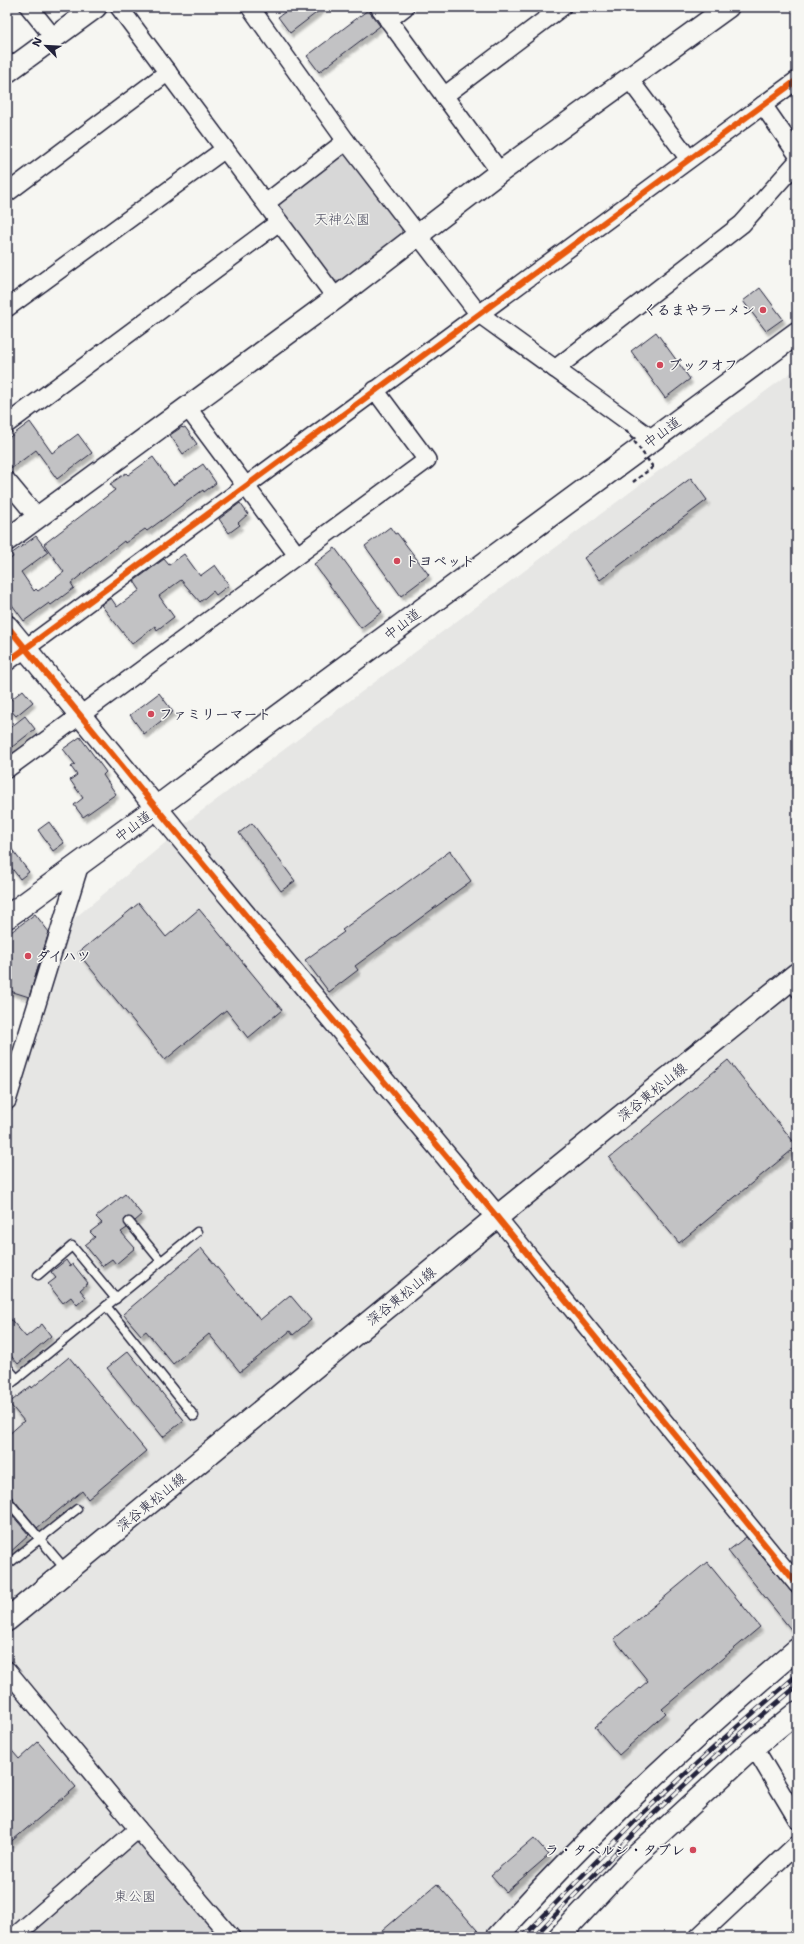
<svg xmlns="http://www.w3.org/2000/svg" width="804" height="1944" font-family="'Shantell Sans','Klee One',sans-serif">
	<defs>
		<filter id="shadow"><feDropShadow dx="2.5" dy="4.5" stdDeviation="1" flood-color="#0004"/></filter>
	</defs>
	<rect width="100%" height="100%" fill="#f6f6f2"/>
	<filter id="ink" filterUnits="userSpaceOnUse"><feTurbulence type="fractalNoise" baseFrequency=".025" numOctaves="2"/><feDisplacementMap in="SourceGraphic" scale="8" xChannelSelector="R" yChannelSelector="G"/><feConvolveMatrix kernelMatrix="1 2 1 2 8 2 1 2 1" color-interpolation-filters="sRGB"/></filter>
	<g filter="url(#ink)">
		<g fill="#e6e6e4">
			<polygon points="797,368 797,1578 180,827"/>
			<polygon points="177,833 797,1584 797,1649 497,1937 7,1937 7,1126 70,922"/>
		</g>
		<g fill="#d7d7d7" stroke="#7c7c89">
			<polygon points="341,153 347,153 402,228 401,236 340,282 333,280 277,205 279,199"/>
			<polygon points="135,1841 143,1843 221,1937 28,1937"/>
		</g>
		<g fill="#c2c2c4" stroke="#22223b" filter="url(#shadow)">
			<polygon points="292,7 324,7 290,33 278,17"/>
			<polygon points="368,10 380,26 319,72 307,56"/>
			<polygon points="760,288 783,319 766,331 743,301"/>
			<polygon points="656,332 690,379 665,398 631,351"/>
			<polygon points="30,422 52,453 78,434 92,453 57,479 36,450 12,468 7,462 7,439"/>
			<polygon points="182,427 183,428 185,427 197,444 183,454 170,435"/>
			<polygon points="153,457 173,485 203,464 216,483 204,492 203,490 147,531 145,529 125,543 124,541 71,583 74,588 51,605 49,603 24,621 7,598 7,561 13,557 11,554 36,536 48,552 21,572 34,591 36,589 38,591 64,572 44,544 115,490 110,484 126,473 128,475"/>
			<polygon points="691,478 707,500 600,580 584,558"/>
			<polygon points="240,503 248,514 238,523 240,525 229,533 219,519"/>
			<polygon points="390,527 395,534 397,533 429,575 401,596 365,546"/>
			<polygon points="335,548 382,612 361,628 314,564"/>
			<polygon points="184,554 200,576 215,565 229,585 216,595 213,591 200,602 181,580 159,596 174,617 157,630 155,626 132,644 101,605 111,598 117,607 140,590 134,581 164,559 169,565"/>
			<polygon points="23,690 33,702 16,716 7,706 7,703"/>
			<polygon points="159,693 173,712 144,734 130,715"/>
			<polygon points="25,716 35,729 7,751 7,730"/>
			<polygon points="80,737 106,772 103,775 116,794 83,817 74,805 83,798 70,780 77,775 71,767 75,764 63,749"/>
			<polygon points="49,822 64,843 53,851 38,830"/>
			<polygon points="252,823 295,881 281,891 239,833"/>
			<polygon points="7,843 29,872 20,879 7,862"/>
			<polygon points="450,851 471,881 355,966 358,970 329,992 305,960 344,932 342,930"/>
			<polygon points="139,903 166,937 199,909 282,1010 248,1038 226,1010 165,1060 78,953"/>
			<polygon points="35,914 49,932 29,997 7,990 7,973 12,958 7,952 7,935"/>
			<polygon points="728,1060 797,1146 679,1243 609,1158"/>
			<polygon points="125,1194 142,1215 135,1221 128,1217 124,1220 127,1228 121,1232 135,1248 116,1264 112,1259 102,1266 85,1245 95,1237 90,1232 102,1223 96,1217"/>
			<polygon points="201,1248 260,1320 290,1295 311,1320 293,1335 290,1331 240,1372 209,1334 173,1364 146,1331 141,1335 123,1314"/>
			<polygon points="66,1260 70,1266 73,1264 88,1283 80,1290 86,1297 77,1305 71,1297 63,1303 48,1284 56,1278 51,1272"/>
			<polygon points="7,1315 26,1337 42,1324 51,1336 18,1364 7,1351"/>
			<polygon points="128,1351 184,1420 163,1437 107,1368"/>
			<polygon points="69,1357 146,1451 88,1499 82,1491 37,1528 11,1496 7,1495 7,1436 24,1421 9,1403 31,1386 32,1388"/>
			<polygon points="7,1509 29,1535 7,1555"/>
			<polygon points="746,1537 797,1599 797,1637 728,1551"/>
			<polygon points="707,1562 760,1627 662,1709 666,1713 619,1755 595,1727 648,1681 614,1639"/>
			<polygon points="38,1742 76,1787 7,1845 7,1745 19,1759"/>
			<polygon points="534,1838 549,1855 506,1892 491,1875"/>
			<polygon points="437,1884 483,1937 375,1937"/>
		</g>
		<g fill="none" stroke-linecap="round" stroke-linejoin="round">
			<g stroke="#22223b" stroke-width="11">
				<g id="service">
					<polyline points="788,983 797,994"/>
					<polyline points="129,1222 161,1261"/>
					<polyline points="38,1275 72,1246 116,1299"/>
					<polyline points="106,1306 194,1416"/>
					<polyline points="7,1367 17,1379"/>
					<polyline points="7,1387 197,1232"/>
					<polyline points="7,1500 66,1570"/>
					<polyline points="7,1565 77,1509"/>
				</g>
			</g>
			<g stroke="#22223b" stroke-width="20">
				<g id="minor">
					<polyline points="29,7 54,38"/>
					<polyline points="119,7 336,298"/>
					<polyline points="250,7 346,141 478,313 652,439"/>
					<polyline points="379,7 500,172"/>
					<polyline points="388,20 405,7"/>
					<polyline points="629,79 689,159"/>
					<polyline points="444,96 562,7"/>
					<polyline points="763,105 797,154"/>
					<polyline points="7,193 168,72"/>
					<polyline points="266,203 346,141"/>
					<polyline points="7,308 225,149"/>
					<polyline points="555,369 742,224 797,162"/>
					<polyline points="187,407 297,555"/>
					<polyline points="7,424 279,222"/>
					<polyline points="7,481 37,517"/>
					<polyline points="7,662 797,80"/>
					<polyline points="7,769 427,460 375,390"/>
					<polyline points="7,1101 80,864"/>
					<polyline points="497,1217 797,1584"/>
					<polyline points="7,1670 138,1829 231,1937"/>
					<polyline points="754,1747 797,1819"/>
					<polyline points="14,1937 138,1829"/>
					<polyline points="698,1937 797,1844"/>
				</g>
			</g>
			<g stroke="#22223b" stroke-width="24">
				<g id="tertiary">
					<polyline points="7,72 96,7"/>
					<polyline points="7,540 336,298 500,172 728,7"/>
					<polyline points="7,626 177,833 497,1217"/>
					<path d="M497 1937C589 1833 692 1739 797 1649"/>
					<polyline points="559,1937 628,1863 754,1747 797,1712"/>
				</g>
			</g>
			<g stroke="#22223b" stroke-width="25">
				<polyline id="primary" points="7,1620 497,1217 797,974"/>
			</g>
			<g stroke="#22223b" stroke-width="25">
				<polyline id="trunk" points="7,917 156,808 277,717 797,333"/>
			</g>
			<polyline stroke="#22223b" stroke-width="2.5" stroke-dasharray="4 3" stroke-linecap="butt" points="633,482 653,467"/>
			<use href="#service" stroke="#f6f6f2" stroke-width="8"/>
			<use href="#minor" stroke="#f6f6f2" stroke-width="17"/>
			<use href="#tertiary" stroke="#f6f6f2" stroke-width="21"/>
			<use href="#primary" stroke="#f6f6f2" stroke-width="22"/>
			<use href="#trunk" stroke="#f6f6f2" stroke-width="22"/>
			<g stroke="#22223b" stroke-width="4.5">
				<g id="rail">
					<polyline points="523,1937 642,1814 722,1740 797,1675"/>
					<polyline points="534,1937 648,1819 726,1746 797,1686"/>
				</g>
			</g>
			<use href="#rail" stroke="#f6f6f2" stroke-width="3" stroke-dasharray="9" stroke-linecap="butt"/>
			<polyline stroke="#22223b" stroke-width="2.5" stroke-dasharray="4 3" stroke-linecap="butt" points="626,430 653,467"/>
			<g stroke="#f6f6f2" stroke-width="8">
				<g id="cycleway">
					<polyline points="7,626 177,833 497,1217 797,1584"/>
					<polyline points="7,662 797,80"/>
				</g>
			</g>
			<use href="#cycleway" stroke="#e8590c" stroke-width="6"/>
		</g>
	</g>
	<g fill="#d1495b" stroke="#f6f6f2" stroke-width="1.5">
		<circle cx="763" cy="310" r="4"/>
		<circle cx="660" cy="365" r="4"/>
		<circle cx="397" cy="561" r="4"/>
		<circle cx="151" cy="714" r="4"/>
		<circle cx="28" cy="956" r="4"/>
		<circle cx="693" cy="1850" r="4"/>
	</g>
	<g text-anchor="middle" stroke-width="3" stroke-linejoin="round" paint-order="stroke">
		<g font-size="14" fill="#4f4f62" stroke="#f6f6f2">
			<text x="342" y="224">天神公園</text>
			<text x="135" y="1901">東公園</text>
		</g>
		<g font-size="14" font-weight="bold" fill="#22223b" stroke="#f6f6f2" text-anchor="start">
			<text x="755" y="315" text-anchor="end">くるまやラーメン</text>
			<text x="668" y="370">ブックオフ</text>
			<text x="405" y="566">トヨペット</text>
			<text x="159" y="719">ファミリーマート</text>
			<text x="36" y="961">ダイハツ</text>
			<text x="685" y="1855" text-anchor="end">ラ・タベルン・タブレ</text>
		</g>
		<g font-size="14" fill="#22223b" stroke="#f6f6f2">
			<text transform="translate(662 432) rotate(-36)" y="5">中山道</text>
			<text transform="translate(402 624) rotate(-37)" y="5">中山道</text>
			<text transform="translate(133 826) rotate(-36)" y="5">中山道</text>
			<text transform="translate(652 1092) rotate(-39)" y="5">深谷東松山線</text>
			<text transform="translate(401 1296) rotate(-39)" y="5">深谷東松山線</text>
			<text transform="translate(151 1502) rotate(-39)" y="5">深谷東松山線</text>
		</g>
	</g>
	<rect width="804" height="1944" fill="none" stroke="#f6f6f2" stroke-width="24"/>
	<rect x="12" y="12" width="780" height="1920" fill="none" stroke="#22223b" stroke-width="1.5" filter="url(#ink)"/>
	<g transform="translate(46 46) rotate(294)" stroke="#f6f6f2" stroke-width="3" paint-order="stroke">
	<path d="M0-3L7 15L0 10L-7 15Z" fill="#22223b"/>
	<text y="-6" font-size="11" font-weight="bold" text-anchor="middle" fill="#22223b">N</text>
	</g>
</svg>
